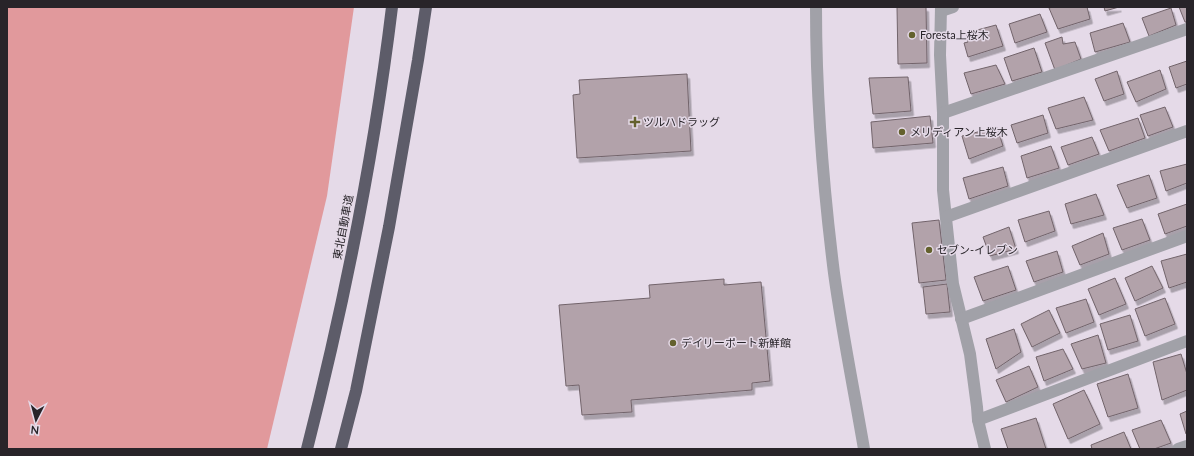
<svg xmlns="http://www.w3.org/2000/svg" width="1194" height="456" font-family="Lato,'Noto Sans JP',sans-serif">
	<defs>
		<filter id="shadow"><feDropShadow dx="2.5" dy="4.5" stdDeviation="0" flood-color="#0004"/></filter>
	</defs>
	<rect width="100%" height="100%" fill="#e5dae8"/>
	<polygon fill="#e1999c" points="7,7 354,7 327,196 267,449 7,449"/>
	<g fill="#b2a2aa" stroke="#72646b" filter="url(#shadow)">
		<polygon points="897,7 926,7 927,63 898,64"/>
		<polygon points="1053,7 1087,7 1090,19 1058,29 1049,8"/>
		<polygon points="1104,7 1119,7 1105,11"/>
		<polygon points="1179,7 1187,7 1187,22 1185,22"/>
		<polygon points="1171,8 1176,25 1149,36 1142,18"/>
		<polygon points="1040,14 1047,32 1015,43 1009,24"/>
		<polygon points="1123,23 1130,42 1095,52 1090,33"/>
		<polygon points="996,25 1003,46 968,57 964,43 968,42 966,33"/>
		<polygon points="1062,37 1063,44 1075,42 1081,59 1055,70 1045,43"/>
		<polygon points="1034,48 1042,72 1012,81 1004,58"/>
		<polygon points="1187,61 1187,84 1176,88 1169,67"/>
		<polygon points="996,65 1005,84 971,94 964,73"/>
		<polygon points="1160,70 1166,89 1136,102 1127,82"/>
		<polygon points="1117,71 1124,94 1104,101 1095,79"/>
		<polygon points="687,74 691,151 577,158 573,95 580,94 579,80"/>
		<polygon points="908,77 911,111 873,114 869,78"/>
		<polygon points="1084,97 1093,120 1056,129 1048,108"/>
		<polygon points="1165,107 1173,127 1148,136 1140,115"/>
		<polygon points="1043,115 1048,133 1017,143 1011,125"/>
		<polygon points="930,116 933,143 873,148 871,122"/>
		<polygon points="1138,118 1145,138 1109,151 1100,130"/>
		<polygon points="997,127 1003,146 969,159 962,136"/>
		<polygon points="1092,137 1099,154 1068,165 1061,147"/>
		<polygon points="1051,146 1059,168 1027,178 1021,156"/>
		<polygon points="1187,164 1187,183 1166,191 1160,171"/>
		<polygon points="1003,167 1008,186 969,199 963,178"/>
		<polygon points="1149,175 1157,198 1127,208 1117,185"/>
		<polygon points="1096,194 1104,215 1071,224 1065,204"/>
		<polygon points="1187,204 1187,226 1165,234 1158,214"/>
		<polygon points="1049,211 1055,231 1025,242 1018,220"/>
		<polygon points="1142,219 1150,240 1122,250 1113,228"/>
		<polygon points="939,220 946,280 919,283 912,223"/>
		<polygon points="1009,227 1016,249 990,256 983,237"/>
		<polygon points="1103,233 1109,254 1080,265 1072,246"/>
		<polygon points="1057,251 1063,272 1034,282 1026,261"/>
		<polygon points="1187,254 1187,282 1169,288 1161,261"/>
		<polygon points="1008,266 1016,290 983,301 974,277"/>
		<polygon points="1152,266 1163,288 1135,301 1125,278"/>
		<polygon points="1115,278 1126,304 1099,315 1088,289"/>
		<polygon points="724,279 724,285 761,282 770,381 752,383 752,390 631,400 632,412 582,415 579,385 566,386 559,305 650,298 649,285"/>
		<polygon points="947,284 950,312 926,314 923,287"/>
		<polygon points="1165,298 1175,324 1145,336 1135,309"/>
		<polygon points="1086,299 1094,322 1066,333 1056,308"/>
		<polygon points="1049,310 1060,333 1032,347 1021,324"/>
		<polygon points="1130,315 1138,341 1108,350 1100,324"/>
		<polygon points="1014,329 1021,352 996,369 986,339"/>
		<polygon points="1098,335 1106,363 1082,369 1071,344"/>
		<polygon points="1063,349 1073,369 1044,381 1036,357"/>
		<polygon points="1181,354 1187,374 1187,390 1162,400 1153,362"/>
		<polygon points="1029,366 1038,387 1006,402 996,380"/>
		<polygon points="1128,374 1138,408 1108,417 1097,384"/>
		<polygon points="1084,390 1100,424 1068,439 1053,404"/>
		<polygon points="1187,411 1187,434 1186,434 1180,414"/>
		<polygon points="1036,418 1046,449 1008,449 1001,429"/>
		<polygon points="1161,420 1171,443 1154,449 1140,449 1132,430"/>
		<polygon points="1124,432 1131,449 1092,449 1091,445"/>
	</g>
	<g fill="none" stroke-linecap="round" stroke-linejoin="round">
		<g stroke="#a1a1a8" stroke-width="12">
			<path d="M816 7C816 96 823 185 834 273 842 332 854 390 864 449"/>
			<polyline points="941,7 940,55 943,113 943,190 953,284 970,354 977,407 978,420 985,449"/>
			<polyline points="941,11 953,7"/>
			<polyline points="943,113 1187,29"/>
			<polyline points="946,217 1187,131"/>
			<polyline points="961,319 1187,236"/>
			<polyline points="978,420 1187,341"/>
			<polyline points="1178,449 1187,446"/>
		</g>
		<g stroke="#5d5c69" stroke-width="12">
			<path d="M307 449C344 304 374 156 392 7"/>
			<polyline points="341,449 356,391 389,227 418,60 426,7"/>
		</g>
	</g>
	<g fill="#64612d" stroke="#e5dae8" stroke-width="1.5">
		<circle cx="912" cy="35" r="4"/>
		<path d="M633 116h4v4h4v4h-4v4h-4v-4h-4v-4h4z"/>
		<circle cx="902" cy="132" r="4"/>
		<circle cx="929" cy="250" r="4"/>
		<circle cx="673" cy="343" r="4"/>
	</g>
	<g text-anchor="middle" stroke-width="3" stroke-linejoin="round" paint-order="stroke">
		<g font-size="11" fill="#282429" stroke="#e5dae8" text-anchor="start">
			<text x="920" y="39">Foresta上桜木</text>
			<text x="643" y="126">ツルハドラッグ</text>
			<text x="910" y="136">メリディアン上桜木</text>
			<text x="937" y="254">セブン-イレブン</text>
			<text x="681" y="347">デイリーポート新鮮館</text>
		</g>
		<g font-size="11" fill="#282429" stroke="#e5dae8">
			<text transform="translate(343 227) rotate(-79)" y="4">東北自動車道</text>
		</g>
	</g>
	<rect width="1194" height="456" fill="none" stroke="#282429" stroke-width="16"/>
	<g transform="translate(36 420) rotate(186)" stroke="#e5dae8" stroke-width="3" paint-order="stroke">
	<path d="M0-3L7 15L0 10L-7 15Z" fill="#282429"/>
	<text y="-6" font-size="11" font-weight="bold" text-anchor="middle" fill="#282429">N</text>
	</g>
</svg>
